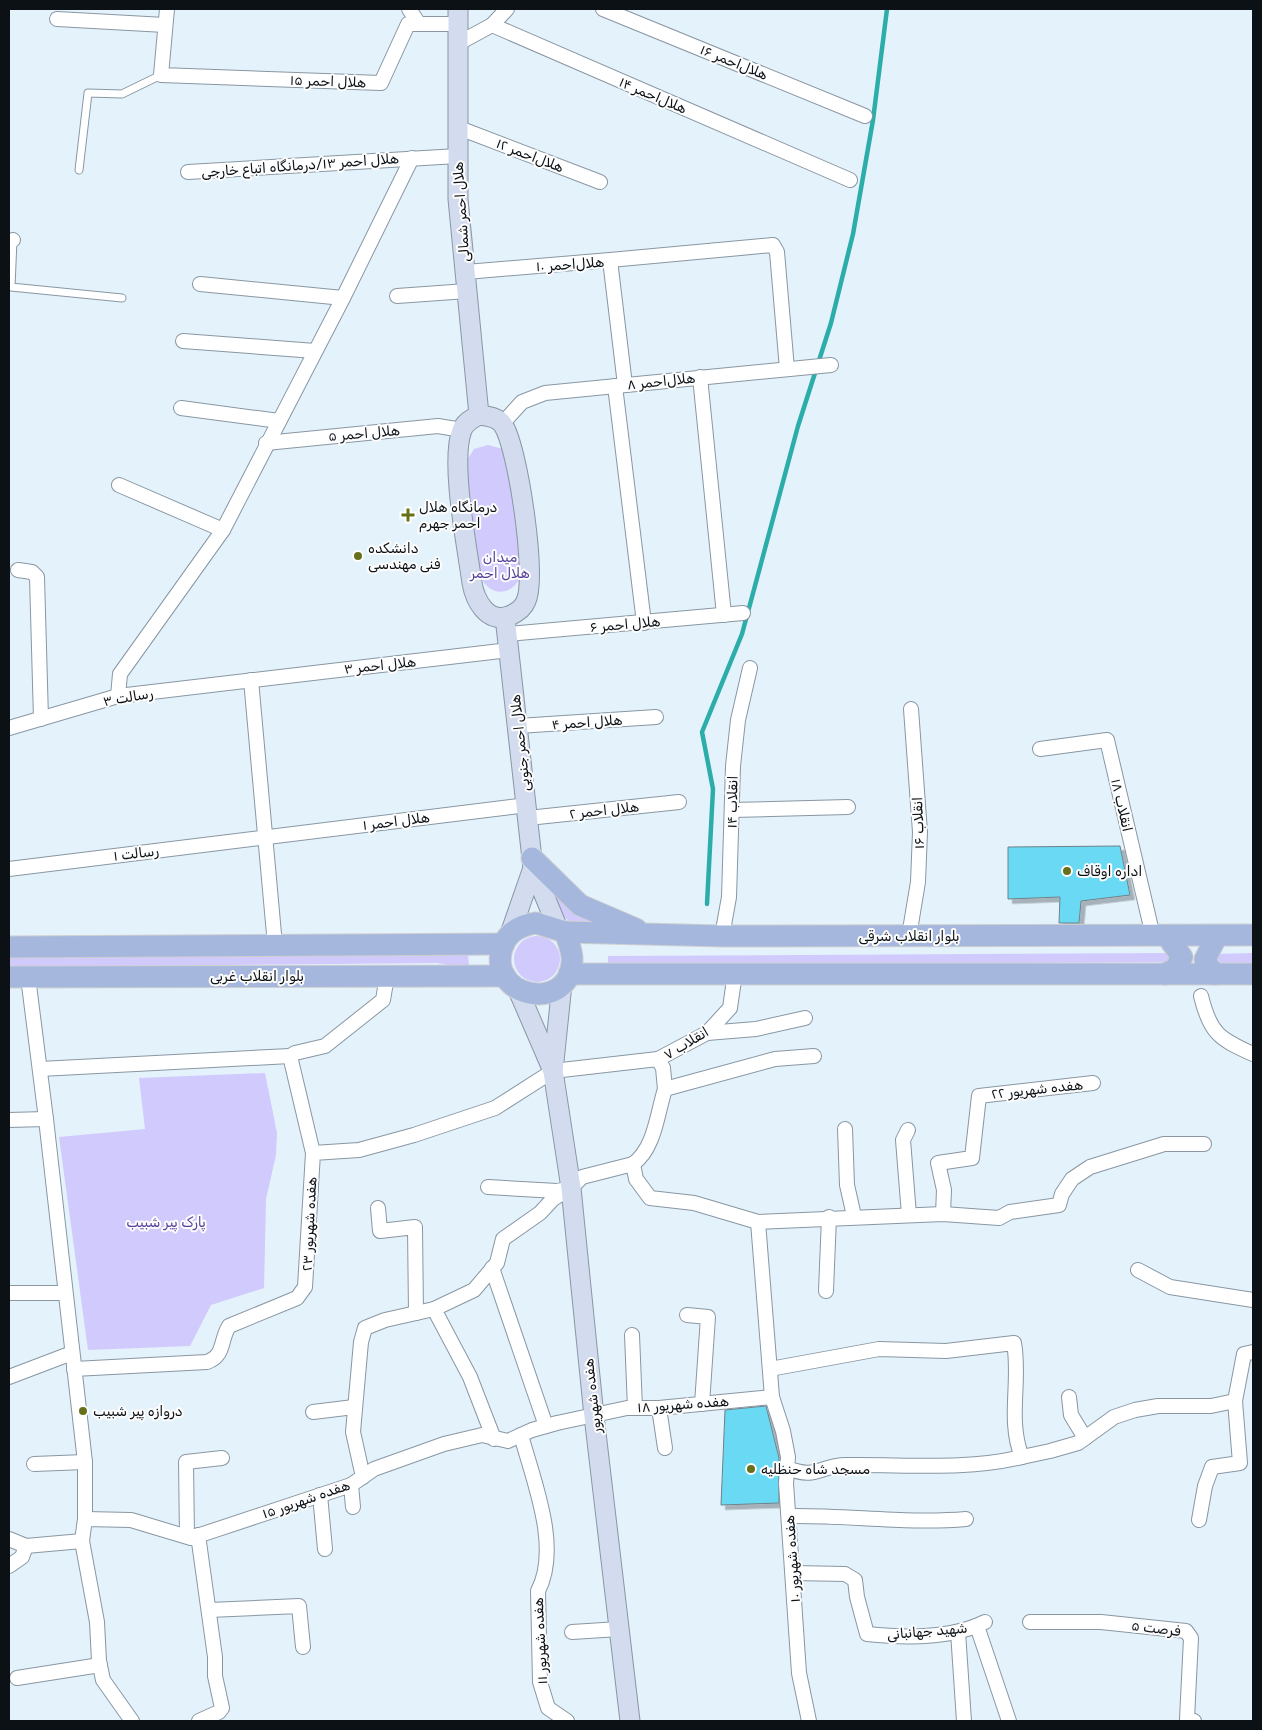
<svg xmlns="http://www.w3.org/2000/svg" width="1262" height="1730" font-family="Rubik,Cairo,sans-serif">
	<defs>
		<filter id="shadow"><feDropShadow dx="4.5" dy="4.5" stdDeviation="0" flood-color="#0004"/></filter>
	</defs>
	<rect width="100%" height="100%" fill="#e4f2fc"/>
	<g fill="#d1cafc">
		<path d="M488 445 503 449 507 457 523 570C516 595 493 600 480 577L466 462 474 449Z"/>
		<polygon points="548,889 585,918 611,932 572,923 560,914"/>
		<circle cx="537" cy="959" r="23"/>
		<polygon points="468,952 469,969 437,963 9,967 9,957"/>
		<polygon points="1172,953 1172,962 608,966 608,956"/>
		<polygon points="1253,953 1253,963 1214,964 1215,954"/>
		<polygon points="265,1073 277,1133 276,1155 266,1199 264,1288 211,1305 190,1346 88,1350 59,1137 145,1129 139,1078"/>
	</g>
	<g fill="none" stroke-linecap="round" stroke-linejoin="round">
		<polyline stroke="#2cada9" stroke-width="4.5" points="707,904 713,789 702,732 742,634 798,426 831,323 853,234 873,120 887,9"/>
	</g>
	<g fill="#6bd9f4" stroke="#6d8287" filter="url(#shadow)">
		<polygon points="1120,846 1130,895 1081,901 1079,923 1059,923 1060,897 1008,899 1008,847"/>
		<polygon points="766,1406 779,1458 779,1503 721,1505 725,1410"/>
	</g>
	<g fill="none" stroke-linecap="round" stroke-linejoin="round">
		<g stroke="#8897a3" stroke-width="9">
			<g id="service">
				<polyline points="79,170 88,93 122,94 161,75"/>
				<polyline points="13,240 11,287 122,298"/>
			</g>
		</g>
		<g stroke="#8897a3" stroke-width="16">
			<g id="minor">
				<polyline points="167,9 161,75 381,83 408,24 458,24"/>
				<polyline points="409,9 419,24"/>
				<polyline points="603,9 865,116"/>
				<polyline points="57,19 165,25"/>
				<polyline points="492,25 850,180"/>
				<polyline points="457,44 492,25 507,9"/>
				<polyline points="459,128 600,182"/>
				<polyline points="188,172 458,156"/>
				<polyline points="9,241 13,240"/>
				<polyline points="610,260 773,245 777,252 787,369"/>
				<polyline points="466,272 610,260 625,385"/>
				<polyline points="200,284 343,298"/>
				<polyline points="397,296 467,291"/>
				<polyline points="183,341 315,351"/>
				<polyline points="700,377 724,615"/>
				<polyline points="615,386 644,623"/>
				<polyline points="181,408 279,421"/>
				<polyline points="502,424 522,402 545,393 831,365"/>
				<polyline points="266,443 438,426 462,430"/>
				<polyline points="119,485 223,530"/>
				<polyline points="18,570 32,572 37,577 41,719"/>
				<polyline points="507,634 743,613"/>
				<polyline points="251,680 275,945"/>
				<polyline points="118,696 120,674 223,530 343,298 412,158"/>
				<polyline points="518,726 656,717"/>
				<polyline points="9,728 118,696 509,650"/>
				<polyline points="1040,749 1107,740 1153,936"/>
				<polyline points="732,810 848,807"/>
				<polyline points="528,818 679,802"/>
				<polyline points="9,869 527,805"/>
				<polyline points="722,936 729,897 733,766 738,720 750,668"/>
				<polyline points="909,936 918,882 920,832 911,709"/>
				<polyline points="28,977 46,1119 85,1462 85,1519"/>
				<path d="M1201 996C1210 1033 1219 1039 1253 1054"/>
				<polyline points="707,1033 756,1029 805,1018"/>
				<polyline points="658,1059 707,1033 730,1008 735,973"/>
				<polyline points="40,1069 290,1056"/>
				<polyline points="9,1120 46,1119"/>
				<polyline points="845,1129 847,1185 854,1216"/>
				<polyline points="908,1130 903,1140 909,1215"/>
				<polyline points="313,1153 290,1056 295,1053 325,1046 383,1000 387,976"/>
				<path d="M633 1164C655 1148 657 1114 665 1089L775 1059 814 1056"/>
				<polyline points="488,1187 557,1191 568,1189"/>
				<polyline points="378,1208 380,1231 415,1227 416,1313"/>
				<polyline points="943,1214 944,1190 938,1163 972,1158 979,1096 1093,1083"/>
				<polyline points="758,1222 943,1214 999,1218 1010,1212 1059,1205 1062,1194 1072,1179 1090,1167 1164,1144 1204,1144"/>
				<polyline points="492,1268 546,1426"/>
				<polyline points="1138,1270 1170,1287 1253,1300"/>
				<polyline points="826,1291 829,1217"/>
				<polyline points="9,1293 65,1293"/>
				<polyline points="434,1309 470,1377 494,1439"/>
				<polyline points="687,1315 708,1317 702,1404"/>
				<polyline points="632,1335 635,1408"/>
				<path d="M74 1369 207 1362C225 1356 220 1340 229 1326L297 1298 305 1287 313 1153 359 1150 414 1135 495 1108 553 1071 658 1059 663 1068 665 1089"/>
				<path d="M770 1369 879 1349 946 1351 1014 1343C1021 1381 1007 1420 1022 1457 964 1471 905 1464 846 1465 820 1465 817 1480 787 1468"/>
				<polyline points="9,1377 72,1353"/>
				<polyline points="1069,1397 1071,1415 1085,1438"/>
				<polyline points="659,1408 665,1448"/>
				<polyline points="313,1412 354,1407"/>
				<path d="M521 1435C533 1480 561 1547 538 1591L540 1682 548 1708 567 1721"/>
				<polyline points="1022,1457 1050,1451 1078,1443 1114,1417 1135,1410 1158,1406 1211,1406 1235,1401 1244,1354 1253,1352"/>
				<polyline points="34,1464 85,1462"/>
				<polyline points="363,1477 353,1432 361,1342 365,1328 385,1320 434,1309 474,1290 497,1263 503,1239 540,1213 553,1199 571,1188 582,1177 633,1164 636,1179 650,1198 694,1203 758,1222 772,1397 783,1431 788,1457 786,1483 799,1673 809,1721"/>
				<polyline points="351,1485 353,1507"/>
				<polyline points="320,1495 325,1549"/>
				<path d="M789 1516C848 1515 908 1524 966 1519"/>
				<polyline points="1199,1520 1205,1486 1212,1467 1240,1463 1235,1401"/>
				<polyline points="198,1535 215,1657 215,1676 222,1708 219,1712 199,1721"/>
				<polyline points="187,1536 186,1462 222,1458"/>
				<polyline points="9,1539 26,1546 82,1541"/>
				<polyline points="9,1566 22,1557 26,1546"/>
				<path d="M793 1573 845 1574 855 1580 857 1597 867 1634C904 1638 951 1639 985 1622"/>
				<polyline points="209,1610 299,1606 303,1647"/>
				<polyline points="1030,1622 1101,1622 1186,1631 1191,1638 1187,1719 1194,1721"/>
				<polyline points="977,1626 1009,1721"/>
				<polyline points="572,1632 619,1629"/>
				<polyline points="958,1632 964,1721"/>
				<polyline points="17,1678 100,1665"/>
				<polyline points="132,1721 103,1680 99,1661 97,1622 82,1541 85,1519 131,1520 191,1538 351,1485 374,1469 444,1444 482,1435 508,1441 532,1430 557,1423 627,1408 659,1408 772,1397"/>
			</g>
		</g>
		<g stroke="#8897a3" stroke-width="21">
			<g id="secondary">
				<polyline points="458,9 458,199 479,415"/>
				<path d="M479 415C487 416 498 417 503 425 518 447 537 577 526 601 523 609 516 613 509 616 487 624 475 600 472 583 467 546 450 462 462 430 465 422 472 419 479 415Z"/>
				<polyline points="505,617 533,868"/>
				<polyline points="510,934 533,868 559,931"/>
				<polyline points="518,990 553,1071 562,984"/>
				<polyline points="553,1071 571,1188 594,1416 630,1721"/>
			</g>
		</g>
		<g stroke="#cecfd0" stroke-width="23">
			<g id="primary">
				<polyline points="532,858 580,905 636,929"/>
				<path d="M536 923 565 932C568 942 573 951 572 962 569 1014 484 998 503 945 509 931 522 925 536 923Z"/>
				<polyline points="565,932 722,936 1253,935"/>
				<polyline points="9,947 504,944"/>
				<polyline points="569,974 1253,974"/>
				<polyline points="1165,974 1175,969 1182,957 1167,936"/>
				<polyline points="1215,974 1208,966 1205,959 1217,936"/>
				<polyline points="9,977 505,976"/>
			</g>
		</g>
		<use href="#service" stroke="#fff" stroke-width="7"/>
		<use href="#minor" stroke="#fff" stroke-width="14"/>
		<use href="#secondary" stroke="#d3dbee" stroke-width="19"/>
		<use href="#primary" stroke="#a6b7dd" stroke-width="21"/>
	</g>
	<g fill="#66701a" stroke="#fdfdfd" stroke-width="2">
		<path d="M405.5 507.5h5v5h5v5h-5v5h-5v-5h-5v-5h5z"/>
		<circle cx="358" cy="556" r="5"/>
		<circle cx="1067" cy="871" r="5"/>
		<circle cx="83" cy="1411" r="5"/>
		<circle cx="751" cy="1469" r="5"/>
	</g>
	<g text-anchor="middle" stroke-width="4" stroke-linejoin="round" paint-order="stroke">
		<g font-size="14" fill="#0c1116" stroke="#fdfdfd">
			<text transform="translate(734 62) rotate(22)" y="5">هلال‌احمر ۱۶</text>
			<text transform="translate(328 81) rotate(2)" y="5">هلال احمر ۱۵</text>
			<text transform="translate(653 95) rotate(23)" y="5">هلال‌احمر ۱۴</text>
			<text transform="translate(530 155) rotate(21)" y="5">هلال‌احمر ۱۲</text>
			<text transform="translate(300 165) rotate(-4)" y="5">هلال احمر ۱۳/درمانگاه اتباع خارجی</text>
			<text transform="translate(461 212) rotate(-94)" y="5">هلال احمر شمالی</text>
			<text transform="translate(570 264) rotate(-4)" y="5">هلال‌احمر ۱۰</text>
			<text transform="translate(661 381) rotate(-6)" y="5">هلال‌احمر ۸</text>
			<text transform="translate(364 433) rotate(-5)" y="5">هلال احمر ۵</text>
			<text transform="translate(625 624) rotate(-5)" y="5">هلال احمر ۶</text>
			<text transform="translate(380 665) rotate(-6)" y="5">هلال احمر ۳</text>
			<text transform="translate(128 697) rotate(-10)" y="5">رسالت ۳</text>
			<text transform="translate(587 722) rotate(-4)" y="5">هلال احمر ۴</text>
			<text transform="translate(520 743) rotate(-96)" y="5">هلال احمر جنوبی</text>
			<text transform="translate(732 802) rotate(-89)" y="5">انقلاب ۱۴</text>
			<text transform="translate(1122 805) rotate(77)" y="5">انقلاب ۱۸</text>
			<text transform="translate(604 810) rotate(-6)" y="5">هلال احمر ۲</text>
			<text transform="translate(396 821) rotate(-7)" y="5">هلال احمر ۱</text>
			<text transform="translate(918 823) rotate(-92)" y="5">انقلاب ۱۶</text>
			<text transform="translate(136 853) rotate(-7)" y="5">رسالت ۱</text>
			<text x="909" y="941">بلوار انقلاب شرقی</text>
			<text x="257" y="981">بلوار انقلاب غربی</text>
			<text transform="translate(686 1043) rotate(-31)" y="5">انقلاب ۷</text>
			<text transform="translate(1037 1089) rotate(-6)" y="5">هفده شهریور ۲۲</text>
			<text transform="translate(309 1224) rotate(-87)" y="5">هفده شهریور ۲۳</text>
			<text transform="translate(592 1396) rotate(-96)" y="5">هفده شهریور</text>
			<text transform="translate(683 1404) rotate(-4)" y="5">هفده شهریور ۱۸</text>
			<text transform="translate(306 1499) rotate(-19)" y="5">هفده شهریور ۱۵</text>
			<text transform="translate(792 1559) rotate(-94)" y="5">هفده شهریور ۱۰</text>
			<text transform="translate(1156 1628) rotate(7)" y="5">فرصت ۵</text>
			<text transform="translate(927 1631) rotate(-5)" y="5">شهید جهانبانی</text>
			<text transform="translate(540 1641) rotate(-93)" y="5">هفده شهریور ۱۱</text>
		</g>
		<g font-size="14" fill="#0c1116" stroke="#fdfdfd" text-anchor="start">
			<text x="419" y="512">درمانگاه هلال<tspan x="419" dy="16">احمر جهرم</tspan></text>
			<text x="368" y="553">دانشکده<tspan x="368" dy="16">فنی مهندسی</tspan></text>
			<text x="1077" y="876">اداره اوقاف</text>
			<text x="93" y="1416">دروازه پیر شبیب</text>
			<text x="761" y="1474">مسجد شاه حنظلیه</text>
		</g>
		<g font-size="14" fill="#57439a" stroke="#fdfdfd">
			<text x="500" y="562">میدان<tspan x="500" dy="16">هلال احمر</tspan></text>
			<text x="166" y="1227">پارک پیر شبیب</text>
		</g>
	</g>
	<rect width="1262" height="1730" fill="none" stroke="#0c1116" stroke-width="20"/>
</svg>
